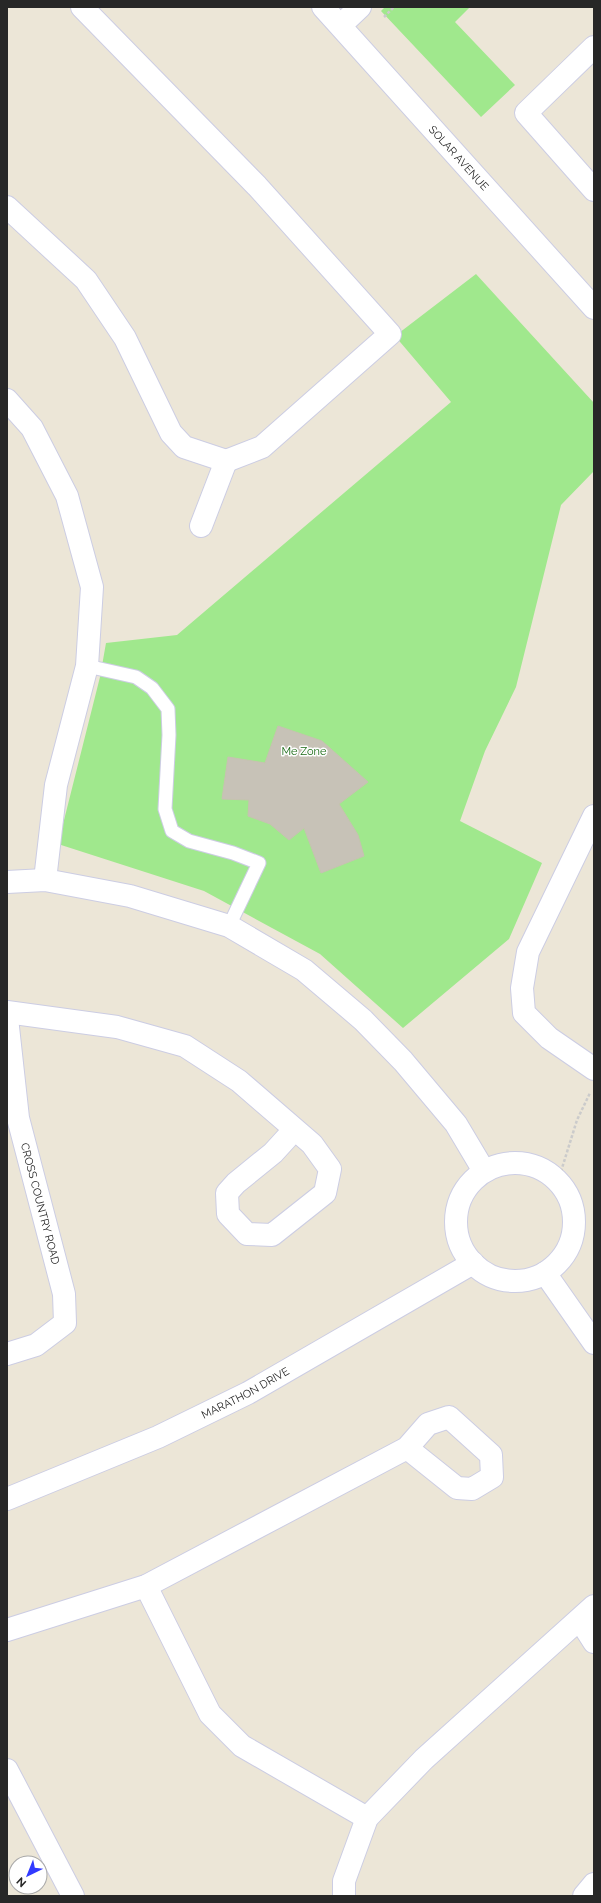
<svg xmlns="http://www.w3.org/2000/svg" width="601" height="1903" font-family="Raleway,sans-serif">
	<rect width="100%" height="100%" fill="#ece6d7"/>
	<g fill="#a0e88d">
		<polygon points="385,7 470,7 455,22 515,85 481,117 381,11"/>
		<polygon points="476,274 594,403 594,471 561,505 516,687 485,751 460,821 542,863 509,939 403,1028 320,954 204,891 58,844 100,677 106,643 177,635 451,402 395,336"/>
	</g>
	<polygon fill="#c7c2b7" stroke="#c7c2b1" points="278,726 322,741 368,782 339,804 358,835 364,856 321,873 304,828 289,840 270,824 248,816 249,800 222,799 228,757 265,763"/>
	<g fill="none" stroke-linecap="round" stroke-linejoin="round">
		<g stroke="#cccde3" stroke-width="15">
			<polyline id="service" points="87,666 136,677 152,688 168,709 169,735 165,809 172,831 189,841 233,853 259,863 229,926"/>
		</g>
		<g stroke="#cccde3" stroke-width="24">
			<g id="minor">
				<path id="s1" d="M323 7 594 308"/>
				<polyline points="341,25 360,7"/>
				<polyline points="594,47 526,113 594,190"/>
				<polyline points="7,207 86,280 125,338 171,433 184,447 226,461 262,447 390,334 257,186 82,7"/>
				<polyline points="7,400 32,428 67,496 92,587 87,666 56,785 45,880"/>
				<polyline points="201,526 226,461"/>
				<polyline points="594,816 528,952 522,988 524,1013 549,1038 594,1069"/>
				<polyline points="7,882 45,880 130,896 229,926 304,970 363,1020 403,1061 456,1124 484,1171"/>
				<polyline points="7,1012 117,1027 185,1046 239,1081 312,1144 330,1169 325,1193 272,1235 247,1234 228,1214 227,1193 236,1183 273,1153 294,1130"/>
				<path id="s2" d="M7 1018 18 1118 64 1294 65 1323 36 1345 7 1354"/>
				<circle cx="515" cy="1222" r="59"/>
				<polyline points="545,1273 594,1343"/>
				<path id="s3" d="M7 1499 158 1437 248 1393 473 1263"/>
				<polyline points="146,1586 210,1714 242,1746 367,1818"/>
				<polyline points="580,1620 594,1642"/>
				<polyline points="7,1630 146,1586 407,1448 428,1424 449,1417 491,1455 492,1477 472,1489 457,1488 407,1448"/>
				<polyline points="7,1770 73,1896"/>
				<polyline points="344,1896 344,1881 367,1818 424,1759 594,1606"/>
				<polyline points="584,1896 594,1884"/>
			</g>
		</g>
		<g stroke="#cbcbcb" stroke-width="2.5" stroke-dasharray="3 2" stroke-linecap="butt">
			<polyline points="384,17 394,7"/>
			<polyline points="558,1181 577,1120 590,1093"/>
		</g>
		<use href="#service" stroke="#fff" stroke-width="13"/>
		<use href="#minor" stroke="#fff" stroke-width="22"/>
	</g>
	<g text-anchor="middle" stroke-width="3" stroke-linejoin="round" paint-order="stroke">
		<g font-size="11" fill="#272727" stroke="#fff">
			<text dy="4" stroke="none"><textPath href="#s1" startOffset="203">SOLAR AVENUE</textPath></text>
			<text dy="4" stroke="none"><textPath href="#s2" startOffset="189">CROSS COUNTRY ROAD</textPath></text>
			<text dy="4" stroke="none"><textPath href="#s3" startOffset="261">MARATHON DRIVE</textPath></text>
		</g>
		<g font-size="11" fill="#186913" stroke="#fff">
			<text x="304" y="755">Me Zone</text>
		</g>
	</g>
	<rect width="601" height="1903" fill="none" stroke="#272727" stroke-width="16"/>
	<g transform="translate(28 1875) rotate(223)"><circle r="19" fill="#ffffff" stroke="#a9a9a9"/>
	<path d="M0-3L7 15L0 10L-7 15Z" fill="#313aff"/>
	<text y="-6" font-size="11" font-weight="bold" text-anchor="middle" fill="#272727">N</text>
	</g>
</svg>
